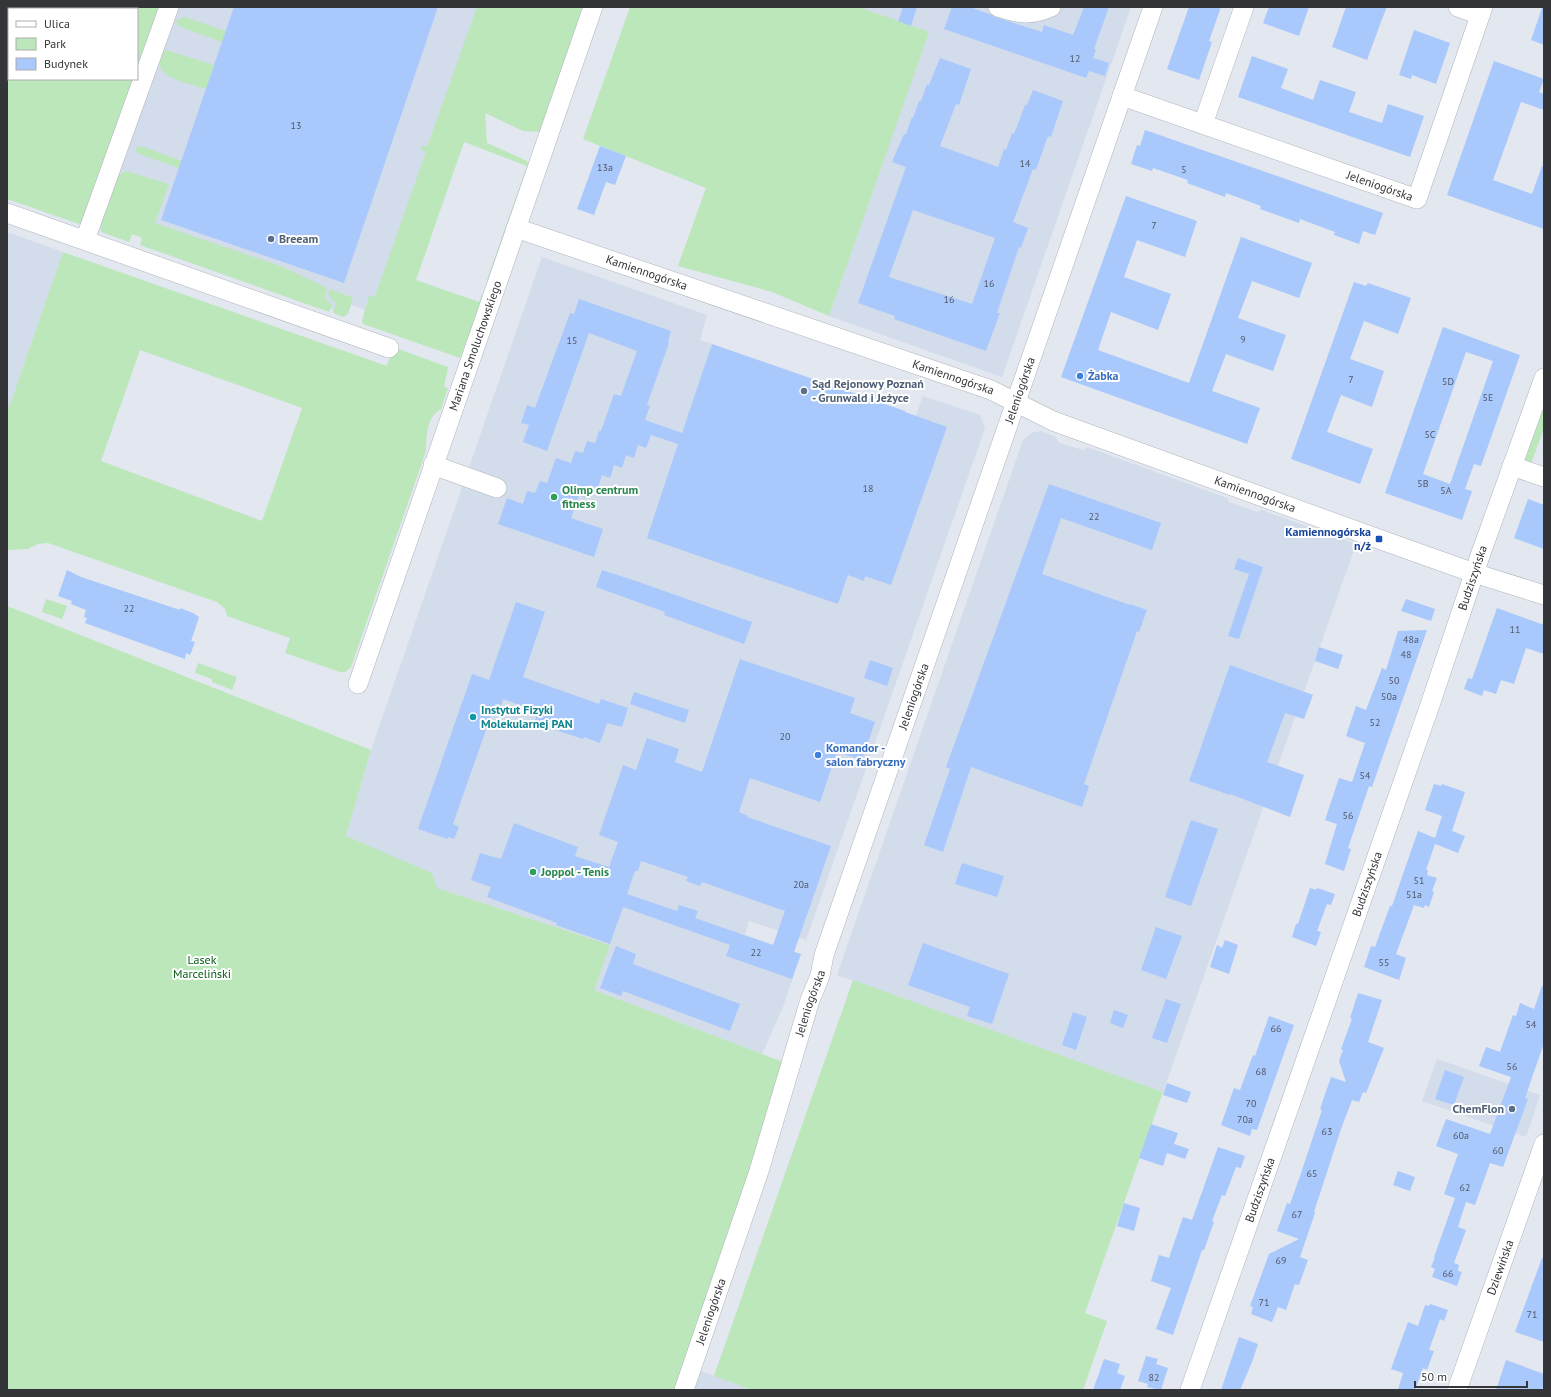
<svg xmlns="http://www.w3.org/2000/svg" width="1551" height="1397" font-family="'PT Sans',sans-serif">
	<rect width="100%" height="100%" fill="#e2e7f0"/>
	<g fill="#d3dceb">
		<polygon points="149,7 482,7 373,313 344,302 335,310 144,244 147,237 131,231 128,238 74,220 137,79"/>
		<polygon points="859,7 1131,7 1002,377 829,316 928,32"/>
		<polygon points="7,232 63,252 7,413"/>
		<polygon points="542,257 707,315 700,340 712,344 703,372 896,439 901,454 923,396 980,415 985,428 806,940 749,921 745,935 801,954 783,1007 762,1054 594,990 610,945 437,888 346,836 371,750"/>
		<polygon points="1041,431 1056,437 1058,442 1069,446 1080,449 1084,450 1087,447 1227,498 1229,502 1257,512 1262,510 1356,544 1163,1092 837,975 1023,440 1031,433"/>
		<polygon points="1437,1059 1540,1095 1526,1137 1422,1101"/>
		<polygon points="698,1370 752,1390 691,1390"/>
	</g>
	<g fill="#bbe7ba" fill-rule="evenodd">
		<polygon points="7,7 159,7 137,70 137,9 9,9 9,79 134,79 84,220 79,224 7,199"/>
		<polygon points="477,7 584,7 541,132 523,131 485,113 487,143 527,161 529,166 490,279 487,280 527,166 464,142 416,280 479,302 482,294 484,295 460,358 363,324 362,321 369,296 375,296 426,152 421,150 421,148 423,145 427,147"/>
		<polygon points="630,7 859,7 929,32 829,316 772,292 678,266 706,188 583,139"/>
		<polygon points="185,17 226,31 222,42 178,26 176,20"/>
		<path d="M166 50 214 65 206 89C195 85 162 79 160 66 159 61 162 56 164 51Z"/>
		<polygon points="137,147 144,147 182,161 179,168 139,154 135,150"/>
		<polygon points="126,171 169,184 155,223 283,267 327,288 324,297 332,305 329,312 140,245 142,238 132,234 129,242 101,232 101,224 118,176"/>
		<path d="M63 252 387 366 393 347 448 367 444 387 448 388 441 409C427 417 426 436 426 451L351 667 345 672H340L285 653 290 638 227 616 225 609 217 602 48 543 38 544 28 549 7 550V413ZM140 350 302 408 262 521 101 461Z"/>
		<polygon points="330,289 353,298 348,314 343,317 335,314 333,312 336,303 328,296"/>
		<polygon points="1544,399 1544,428 1531,464 1526,460 1524,457"/>
		<polygon points="46,599 67,606 62,619 42,612"/>
		<polygon points="7,606 371,750 346,836 432,873 437,888 610,945 594,990 786,1063 674,1390 7,1390"/>
		<polygon points="198,663 237,677 232,690 212,682 212,679 195,673"/>
		<polygon points="853,980 1163,1092 1085,1313 1107,1321 1083,1390 752,1390 714,1376"/>
	</g>
	<g fill="#a9c8fc" fill-rule="evenodd">
		<polygon points="234,7 438,7 344,283 161,220"/>
		<polygon points="903,7 917,7 911,26 898,21"/>
		<polygon points="952,7 970,7 989,14 995,17 1042,32 1044,25 1073,35 1084,7 1109,7 1094,49 1096,50 1093,58 1109,63 1105,76 1089,71 1086,78 944,29"/>
		<polygon points="1189,7 1221,7 1209,41 1212,42 1199,80 1167,69"/>
		<polygon points="1269,7 1309,7 1299,36 1263,23"/>
		<polygon points="1346,7 1387,7 1382,19 1367,60 1332,47"/>
		<polygon points="1542,8 1544,8 1544,45 1531,40"/>
		<polygon points="1414,30 1450,43 1436,84 1412,75 1411,79 1399,75"/>
		<polygon points="1252,56 1288,69 1281,88 1313,100 1320,80 1356,92 1349,112 1382,123 1388,104 1424,116 1410,157 1238,97"/>
		<path d="M940 58 971 69 959 105 956 104 940 146 998 167 1004 149 1006 150 1012 133 1014 134 1025 105H1027L1033 90 1063 101 1051 137 1048 136 1036 170 1033 169 1013 222 1028 228 1021 248 1019 247 997 313H1000L986 351 894 319 895 316 858 303 906 167 892 162 904 134H906L912 117 913 118 919 101H921L927 84 929 85ZM913 210 995 238 972 304 889 277Z"/>
		<polygon points="1494,61 1544,79 1539,92 1544,94 1544,110 1521,102 1493,180 1532,194 1542,166 1544,166 1544,229 1447,195"/>
		<polygon points="1145,130 1383,213 1375,235 1363,231 1359,244 1334,235 1335,232 1300,219 1299,223 1260,209 1261,206 1226,193 1225,197 1187,183 1188,180 1153,168 1152,171 1131,164 1137,145 1140,146"/>
		<polygon points="600,146 626,156 615,185 606,182 594,215 577,209"/>
		<polygon points="1126,196 1197,221 1185,257 1137,240 1124,277 1171,294 1158,330 1111,312 1098,350 1189,383 1241,237 1312,263 1299,298 1252,281 1238,318 1286,335 1273,371 1226,354 1212,391 1260,408 1247,444 1061,377"/>
		<polygon points="1354,282 1366,286 1368,283 1411,298 1398,334 1364,321 1350,359 1384,371 1372,407 1341,395 1327,432 1373,449 1360,484 1291,459"/>
		<polygon points="579,299 671,331 668,342 669,343 647,405 650,406 645,420 682,433 712,344 905,411 905,412 947,427 891,585 865,576 864,581 848,575 838,604 647,538 678,444 651,435 646,448 638,445 634,458 626,455 622,468 614,465 610,478 602,475 598,488 590,485 586,498 579,495 571,518 603,529 594,557 498,524 507,498 523,504 527,491 535,493 540,481 547,483 556,458 571,463 575,451 583,453 587,441 595,443 599,431 601,431 614,394 621,396 637,351 589,333 547,451 523,442 529,425 521,423 527,405 535,408 570,313 574,314"/>
		<path d="M1443 327 1520 355 1481 466 1474 464 1465 489 1472 491 1462 520 1385 493ZM1466 352 1493 361 1450 484 1423 474Z"/>
		<polygon points="1049,484 1161,523 1152,550 1061,518 1042,574 1130,605 1130,604 1147,610 1139,632 1137,631 1084,784 1089,786 1082,807 971,767 943,852 924,845 950,769 946,767"/>
		<polygon points="1528,499 1544,505 1544,549 1514,538"/>
		<polygon points="1238,558 1263,567 1239,639 1228,636 1249,574 1234,569"/>
		<polygon points="67,570 81,577 180,610 180,608 193,613 199,617 191,641 195,642 190,655 186,653 185,659 85,623 87,618 84,617 86,610 71,604 72,601 58,596"/>
		<polygon points="602,570 633,580 752,622 744,644 664,615 665,612 596,587"/>
		<polygon points="1406,599 1435,609 1431,621 1401,611"/>
		<polygon points="516,602 545,612 523,677 599,704 601,699 628,708 622,727 607,723 600,743 584,737 583,739 534,723 538,712 503,699 501,706 495,704 453,824 459,827 454,839 448,837 448,839 418,829 472,674 489,680"/>
		<polygon points="1497,608 1544,625 1544,654 1526,648 1514,684 1501,680 1496,694 1484,690 1482,696 1464,689 1468,678 1472,679"/>
		<polygon points="1427,630 1372,787 1369,786 1348,848 1351,849 1344,871 1325,864 1337,824 1325,820 1339,778 1352,782 1365,743 1346,736 1356,706 1366,710 1382,668 1386,670 1398,631"/>
		<polygon points="1319,647 1343,655 1338,669 1315,661"/>
		<path d="M740 659 855 698 850 713 875 722 862 760 837 752 820 802 750 778 739 812 748 816 747 817 831 846 794 952 801 954 792 979 726 956 730 945 623 907 610 944 556 925 557 923 487 897 491 887 471 880 480 853 501 859 514 823 578 847 575 856 609 867 618 842 599 835 623 765 636 770 647 738 679 749 675 762 702 772ZM641 861 688 877 686 881 700 886 702 882 785 911 773 945 695 918 698 911 679 905 677 911 627 894 635 871H638Z"/>
		<polygon points="870,660 893,668 887,686 864,678"/>
		<polygon points="1230,665 1313,695 1304,719 1285,713 1267,762 1304,775 1290,817 1230,794 1230,795 1189,781"/>
		<polygon points="634,692 689,710 685,723 630,704"/>
		<polygon points="1434,784 1441,786 1442,784 1465,792 1452,831 1465,836 1458,853 1435,844 1426,870 1428,870 1427,875 1437,878 1432,891 1434,892 1429,907 1425,905 1424,908 1414,905 1396,954 1406,958 1399,980 1364,967 1371,946 1375,947 1390,906 1392,906 1418,831 1435,838 1442,816 1425,810"/>
		<polygon points="1191,820 1218,829 1191,906 1165,897"/>
		<polygon points="962,863 1004,876 997,897 955,884"/>
		<polygon points="1310,888 1316,890 1317,888 1335,894 1331,905 1327,904 1317,931 1321,932 1316,946 1292,937 1296,924 1298,924"/>
		<polygon points="1156,927 1182,936 1166,979 1141,970"/>
		<polygon points="1225,940 1238,945 1229,974 1210,967 1217,945 1222,948"/>
		<polygon points="923,943 1009,974 992,1024 967,1016 970,1007 908,985"/>
		<polygon points="616,946 636,954 633,964 740,1004 730,1031 623,991 621,996 600,988"/>
		<polygon points="1542,986 1544,986 1544,1043 1525,1098 1528,1099 1503,1167 1490,1163 1475,1205 1466,1202 1458,1227 1466,1230 1454,1263 1459,1265 1458,1271 1462,1272 1457,1286 1432,1277 1435,1269 1431,1267 1435,1257 1434,1257 1455,1198 1444,1194 1458,1154 1436,1146 1446,1119 1490,1134 1511,1077 1479,1066 1486,1047 1500,1052 1513,1015 1516,1016 1520,1003 1534,1009"/>
		<polygon points="1358,993 1382,1000 1368,1042 1384,1048 1366,1093 1363,1092 1359,1102 1352,1100 1341,1129 1314,1212 1315,1213 1300,1257 1308,1260 1299,1285 1295,1284 1286,1310 1278,1307 1272,1322 1251,1314 1253,1307 1250,1306 1269,1254 1299,1239 1277,1231 1287,1203 1290,1204 1300,1176 1322,1110 1320,1109 1331,1077 1346,1082 1339,1061 1343,1050 1341,1049 1352,1019 1350,1018"/>
		<polygon points="1166,999 1181,1004 1167,1043 1152,1038"/>
		<polygon points="1114,1010 1128,1015 1123,1028 1110,1023"/>
		<polygon points="1073,1012 1087,1017 1076,1050 1062,1045"/>
		<polygon points="1269,1016 1294,1025 1257,1130 1252,1129 1250,1136 1221,1125 1234,1088 1240,1090 1253,1055 1255,1056"/>
		<polygon points="1445,1070 1464,1077 1454,1105 1435,1099"/>
		<polygon points="1167,1083 1191,1092 1187,1103 1163,1095"/>
		<polygon points="1151,1124 1178,1133 1174,1144 1189,1149 1185,1159 1167,1153 1163,1166 1139,1158"/>
		<polygon points="1218,1147 1245,1156 1241,1168 1236,1167 1225,1196 1222,1195 1212,1221 1214,1222 1204,1250 1202,1250 1173,1335 1156,1329 1171,1288 1151,1281 1159,1255 1169,1258 1183,1217 1192,1220"/>
		<polygon points="1398,1171 1415,1177 1410,1191 1393,1185"/>
		<polygon points="1124,1203 1140,1208 1134,1231 1117,1226"/>
		<polygon points="1542,1258 1544,1258 1544,1342 1515,1332"/>
		<polygon points="1430,1304 1448,1310 1444,1321 1440,1319 1429,1350 1434,1351 1427,1370 1423,1368 1415,1390 1398,1390 1403,1373 1391,1369 1408,1322 1418,1326 1425,1305 1429,1306"/>
		<polygon points="1239,1337 1258,1344 1252,1362 1240,1390 1221,1390"/>
		<polygon points="1146,1356 1158,1359 1156,1364 1168,1368 1161,1390 1147,1387 1148,1384 1138,1381"/>
		<polygon points="1104,1359 1120,1364 1117,1373 1125,1376 1120,1390 1093,1390"/>
		<polygon points="1506,1360 1544,1374 1544,1384 1542,1390 1496,1390"/>
	</g>
	<g fill="none" stroke-linecap="round" stroke-linejoin="round">
		<g stroke="#afb4bd" stroke-width="20">
			<g id="minor">
				<path d="M998 7C1019 14 1030 16 1051 7"/>
				<polyline points="1458,7 1480,15"/>
				<path id="s1" d="M1122 96 1417 199 1483 7"/>
				<polyline points="1203,124 1244,7"/>
				<polyline points="7,213 389,348"/>
				<path id="s2" d="M516 228 991 390 1053 421 1075 429 1387 542 1474 573 1544 595"/>
				<polyline points="85,240 169,7"/>
				<polyline points="433,465 497,488"/>
				<polyline points="1512,466 1544,477"/>
				<path id="s3" d="M358 684 593 7"/>
				<path id="s4" d="M684 1390 759 1171 810 1000 820 976 824 955 1153 7"/>
				<path id="s5" d="M1190 1390 1431 702 1481 553 1544 378"/>
				<path id="s6" d="M1457 1390 1544 1144"/>
			</g>
		</g>
		<use href="#minor" stroke="#fff" stroke-width="19"/>
	</g>
	<g fill="#5c6f8a" stroke="#fff" stroke-width="1.5">
		<circle cx="271" cy="239" r="4"/>
		<circle cx="804" cy="391" r="4"/>
		<circle cx="1512" cy="1109" r="4"/>
	</g>
	<g fill="#3f7fe0" stroke="#fff" stroke-width="1.5">
		<circle cx="1080" cy="376" r="4"/>
		<circle cx="818" cy="755" r="4"/>
	</g>
	<g fill="#2e9e5b" stroke="#fff" stroke-width="1.5">
		<circle cx="554" cy="497" r="4"/>
		<circle cx="533" cy="872" r="4"/>
	</g>
	<rect fill="#1a4fb4" stroke="#fff" stroke-width="1.5" x="1375" y="535" width="8" height="8" rx="2"/>
	<circle fill="#0f9aa8" stroke="#fff" stroke-width="1.5" cx="473" cy="717" r="4"/>
	<g text-anchor="middle" stroke-width="4" stroke-linejoin="round" paint-order="stroke">
		<g font-size="10" fill="#505a6a">
			<text x="1075" y="62">12</text>
			<text x="296" y="129">13</text>
			<text x="1025" y="167">14</text>
			<text x="605" y="171">13a</text>
			<text x="1184" y="173">5</text>
			<text x="1154" y="229">7</text>
			<text x="989" y="287">16</text>
			<text x="949" y="303">16</text>
			<text x="1243" y="343">9</text>
			<text x="572" y="344">15</text>
			<text x="1351" y="383">7</text>
			<text x="1448" y="385">5D</text>
			<text x="1488" y="401">5E</text>
			<text x="1430" y="438">5C</text>
			<text x="1423" y="487">5B</text>
			<text x="868" y="492">18</text>
			<text x="1446" y="494">5A</text>
			<text x="1094" y="520">22</text>
			<text x="129" y="612">22</text>
			<text x="1515" y="633">11</text>
			<text x="1411" y="643">48a</text>
			<text x="1406" y="658">48</text>
			<text x="1394" y="684">50</text>
			<text x="1389" y="700">50a</text>
			<text x="1375" y="726">52</text>
			<text x="785" y="740">20</text>
			<text x="1365" y="779">54</text>
			<text x="1348" y="819">56</text>
			<text x="1419" y="884">51</text>
			<text x="801" y="888">20a</text>
			<text x="1414" y="898">51a</text>
			<text x="756" y="956">22</text>
			<text x="1384" y="966">55</text>
			<text x="1531" y="1028">54</text>
			<text x="1276" y="1032">66</text>
			<text x="1512" y="1070">56</text>
			<text x="1261" y="1075">68</text>
			<text x="1251" y="1107">70</text>
			<text x="1245" y="1123">70a</text>
			<text x="1327" y="1135">63</text>
			<text x="1461" y="1139">60a</text>
			<text x="1498" y="1154">60</text>
			<text x="1312" y="1177">65</text>
			<text x="1465" y="1191">62</text>
			<text x="1297" y="1218">67</text>
			<text x="1281" y="1264">69</text>
			<text x="1448" y="1277">66</text>
			<text x="1264" y="1306">71</text>
			<text x="1532" y="1318">71</text>
			<text x="1154" y="1381">82</text>
		</g>
		<g font-size="12" fill="#333539" stroke="#fff">
			<text dy="4" stroke="none"><textPath href="#s1" startOffset="273">Jeleniogórska</textPath></text>
			<text dy="4" stroke="none"><textPath href="#s2" startOffset="138">Kamiennogórska</textPath></text>
			<text dy="4" stroke="none"><textPath href="#s3" startOffset="358">Mariana Smoluchowskiego</textPath></text>
			<text dy="4" stroke="none"><textPath href="#s2" startOffset="462">Kamiennogórska</textPath></text>
			<text dy="4" stroke="none"><textPath href="#s4" startOffset="1055">Jeleniogórska</textPath></text>
			<text dy="4" stroke="none"><textPath href="#s2" startOffset="786">Kamiennogórska</textPath></text>
			<text dy="4" stroke="none"><textPath href="#s5" startOffset="860">Budziszyńska</textPath></text>
			<text dy="4" stroke="none"><textPath href="#s4" startOffset="731">Jeleniogórska</textPath></text>
			<text dy="4" stroke="none"><textPath href="#s5" startOffset="536">Budziszyńska</textPath></text>
			<text dy="4" stroke="none"><textPath href="#s4" startOffset="407">Jeleniogórska</textPath></text>
			<text dy="4" stroke="none"><textPath href="#s5" startOffset="212">Budziszyńska</textPath></text>
			<text dy="4" stroke="none"><textPath href="#s6" startOffset="130">Dziewińska</textPath></text>
			<text dy="4" stroke="none"><textPath href="#s4" startOffset="83">Jeleniogórska</textPath></text>
		</g>
		<g font-size="12" font-weight="bold" fill="#4e5e75" stroke="#fff" text-anchor="start">
			<text x="279" y="243">Breeam</text>
			<text x="812" y="388">Sąd Rejonowy Poznań<tspan x="812" dy="14">- Grunwald i Jeżyce</tspan></text>
			<text x="1504" y="1113" text-anchor="end">ChemFlon</text>
		</g>
		<g font-size="12" font-weight="bold" fill="#366cbe" stroke="#fff" text-anchor="start">
			<text x="1088" y="380">Żabka</text>
			<text x="826" y="752">Komandor -<tspan x="826" dy="14">salon fabryczny</tspan></text>
		</g>
		<g font-size="12" font-weight="bold" fill="#27864d" stroke="#fff" text-anchor="start">
			<text x="562" y="494">Olimp centrum<tspan x="562" dy="14">fitness</tspan></text>
			<text x="541" y="876">Joppol - Tenis</text>
		</g>
		<g font-size="12" font-weight="bold" fill="#164399" stroke="#fff" text-anchor="end">
			<text x="1371" y="536">Kamiennogórska<tspan x="1371" dy="14">n/ż</tspan></text>
		</g>
		<g font-size="12" font-weight="bold" fill="#0d838f" stroke="#fff" text-anchor="start">
			<text x="481" y="714">Instytut Fizyki<tspan x="481" dy="14">Molekularnej PAN</tspan></text>
		</g>
		<g font-size="12" fill="#045d12" stroke="#fff">
			<text x="202" y="964">Lasek<tspan x="202" dy="14">Marceliński</tspan></text>
		</g>
	</g>
	<rect width="1551" height="1397" fill="none" stroke="#333539" stroke-width="16"/>
	<rect x="8" y="8" width="130" height="72" fill="#ffffff" stroke="#adaeb0"/>
	<rect x="16" y="21" width="20" height="6" fill="#ffffff" stroke="#adaeb0"/>
	<text x="44" y="28" font-size="12" fill="#333539">Ulica</text>
	<rect x="16" y="38" width="20" height="12" fill="#bbe7ba" stroke="#adaeb0"/>
	<text x="44" y="48" font-size="12" fill="#333539">Park</text>
	<rect x="16" y="58" width="20" height="12" fill="#a9c8fc" stroke="#adaeb0"/>
	<text x="44" y="68" font-size="12" fill="#333539">Budynek</text>
	<path d="M1415 1381v6h112v-6" fill="none" stroke="#333539" stroke-width="2"/>
	<text x="1421" y="1381" font-size="12" fill="#333539" stroke="#ffffff" stroke-width="3" paint-order="stroke">50 m</text>
</svg>
